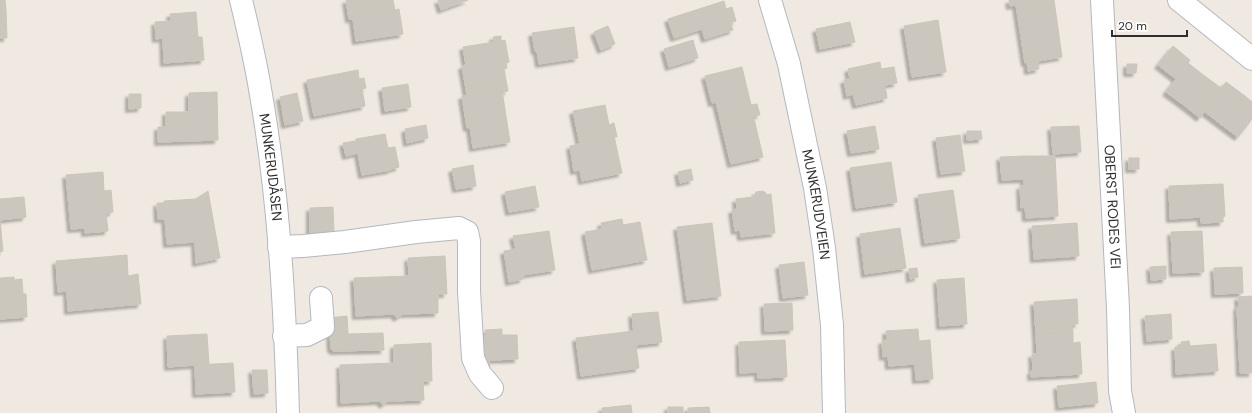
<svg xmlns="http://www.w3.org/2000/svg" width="1252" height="413" font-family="'DM Sans',sans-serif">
	<defs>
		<filter id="shadow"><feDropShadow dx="-3.5" dy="3.5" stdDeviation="1" flood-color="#0004"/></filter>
	</defs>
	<rect width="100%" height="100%" fill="#efe9e1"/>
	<g fill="#cbc7bf" stroke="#cbc5ba" filter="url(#shadow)">
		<polygon points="0,0 5,0 6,9 0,9"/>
		<polygon points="346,0 393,0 395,10 399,9 403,34 356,41 353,19 349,19"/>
		<polygon points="438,0 468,0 441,10"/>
		<polygon points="1009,0 1054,0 1062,57 1038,61 1039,69 1028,71 1027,62 1025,63 1016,5 1010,6"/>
		<polygon points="724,1 726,9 732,7 736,21 730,22 733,30 705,39 702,29 674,38 668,19"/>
		<polygon points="0,9 6,9 7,38 0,38"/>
		<polygon points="196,12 198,37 202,37 204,60 164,63 163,38 156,39 155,22 171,21 170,14"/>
		<polygon points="938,20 946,72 912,77 904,26"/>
		<polygon points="850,22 855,42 820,49 816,29"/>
		<polygon points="608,26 615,44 601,50 594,32"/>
		<polygon points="574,27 578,58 539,64 537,51 535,51 532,33"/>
		<polygon points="501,36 501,41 505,40 509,62 506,63 507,68 504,69 508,91 502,92 502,90 467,95 462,66 466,65 463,47 494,42 493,37"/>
		<polygon points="693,40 698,58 669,67 664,49"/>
		<polygon points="1173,46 1190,60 1188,63 1206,77 1185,106 1166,92 1176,79 1158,65"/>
		<polygon points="880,62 881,69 894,67 897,83 885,85 887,98 856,105 853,94 847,96 844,80 850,79 848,69"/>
		<polygon points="1127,64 1137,64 1136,73 1127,73"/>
		<polygon points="742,67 751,105 757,104 760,115 753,116 755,123 723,131 716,102 712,103 705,76"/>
		<polygon points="358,70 359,79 364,78 366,88 362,89 365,106 314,116 307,80"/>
		<polygon points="1206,77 1221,88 1200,118 1185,106"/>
		<polygon points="1226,82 1245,96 1222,125 1205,112 1214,100 1213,99"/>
		<polygon points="408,84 411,107 385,111 382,88"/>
		<polygon points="502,90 510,142 473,148 470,127 467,128 462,96"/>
		<polygon points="217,92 218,140 158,142 158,127 166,127 166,112 189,112 189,93"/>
		<polygon points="297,93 303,121 285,125 280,97"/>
		<polygon points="129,94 141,94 141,108 129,109"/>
		<polygon points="1245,96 1252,102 1252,119 1238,137 1222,125"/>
		<polygon points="605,105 609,125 614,123 617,137 612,137 580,144 573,111"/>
		<polygon points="755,123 763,157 731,164 723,131"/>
		<polygon points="426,125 428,138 407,143 405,129"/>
		<polygon points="875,126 879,149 851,153 847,131"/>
		<polygon points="1079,126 1081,152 1053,154 1051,127"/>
		<polygon points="967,131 981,131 982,139 967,140"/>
		<polygon points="385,134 388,148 395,147 399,167 391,169 391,170 362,175 358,153 346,156 343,143 356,141 356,139"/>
		<polygon points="960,135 965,171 941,174 936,138"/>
		<polygon points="614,136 622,173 582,181 580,170 574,171 570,146"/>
		<polygon points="1025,156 1055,156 1058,216 1026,218 1025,207 1021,208 1020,186 1024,186 1024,179 1002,180 1000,157"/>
		<rect x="1129" y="158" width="10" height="11"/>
		<polygon points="891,162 897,202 856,208 850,168"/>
		<polygon points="473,165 476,186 456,189 452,169"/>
		<polygon points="691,169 693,180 680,183 678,172"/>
		<polygon points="103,172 104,191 111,190 113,212 106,213 108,231 85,233 85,228 71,229 66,175"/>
		<polygon points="1223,184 1225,216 1223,217 1223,222 1201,223 1201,217 1170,219 1169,186"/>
		<polygon points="535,186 539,207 509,212 505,192"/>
		<polygon points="953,190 960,238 925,243 918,195"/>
		<polygon points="208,191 220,258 196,263 195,242 167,244 165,219 158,219 157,203 164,203 164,201 196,199"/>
		<polygon points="763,191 766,193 766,195 771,194 775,233 741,237 740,230 735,231 732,210 737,209 736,199 754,197 756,192"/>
		<polygon points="24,197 26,217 0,220 3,251 0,252 0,199"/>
		<polygon points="333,207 334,232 310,233 310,208"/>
		<polygon points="622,219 623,225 640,222 647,260 592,270 585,232 602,229 601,223"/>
		<polygon points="712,223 721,296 687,300 677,227"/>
		<polygon points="1077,223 1079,256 1034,259 1032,226"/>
		<polygon points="900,228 906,268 865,274 860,234"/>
		<polygon points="549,231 555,270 523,275 523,279 509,282 504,251 516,249 513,236"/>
		<polygon points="1202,231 1204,272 1173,273 1171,232"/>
		<polygon points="127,255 128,276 138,274 141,304 68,311 67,291 58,292 56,261"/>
		<polygon points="445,256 447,294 438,294 438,313 403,314 397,318 394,314 356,316 354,278 409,276 408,258"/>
		<polygon points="804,262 808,295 783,298 779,265"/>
		<polygon points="1166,266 1166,279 1151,280 1150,267"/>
		<polygon points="1242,267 1243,293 1215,294 1214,268"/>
		<polygon points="917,268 918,277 910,279 909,269"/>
		<polygon points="14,277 14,280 22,279 23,294 26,294 27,317 0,319 0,278"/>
		<polygon points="964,278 967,324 940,326 937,280"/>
		<polygon points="1252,296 1252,373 1240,373 1237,307 1239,307 1238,297"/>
		<polygon points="1077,299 1078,324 1072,324 1073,332 1036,334 1034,302"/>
		<polygon points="792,303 793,330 765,331 764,304"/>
		<polygon points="658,312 662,342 635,345 632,314"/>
		<polygon points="1171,314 1172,339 1147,341 1145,316"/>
		<polygon points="347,316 348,334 383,333 384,350 333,351 333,349 331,349 329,318"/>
		<polygon points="502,329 502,335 517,335 518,359 489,360 490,367 480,368 480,336 486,336 485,330"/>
		<polygon points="918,329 919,341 930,340 933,379 916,380 915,364 889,366 888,356 883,357 882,341 887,340 886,331"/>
		<polygon points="634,331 639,368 581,376 576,338"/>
		<polygon points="1073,332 1073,343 1080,342 1082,374 1031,377 1031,371 1033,371 1032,354 1037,354 1036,334"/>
		<polygon points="207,334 209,364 168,367 167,336"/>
		<polygon points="785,340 787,377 758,378 758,372 740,373 739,342"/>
		<polygon points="1189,341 1190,346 1216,344 1218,371 1176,374 1175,347 1182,347 1181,342"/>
		<polygon points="431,343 432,381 423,381 424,400 388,401 383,405 380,401 341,403 340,365 394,363 394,345"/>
		<polygon points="233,363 235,392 196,394 195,365"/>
		<polygon points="252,370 267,370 268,393 254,394"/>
		<polygon points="1096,382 1098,403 1059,407 1057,386"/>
		<polygon points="631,405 632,413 602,413 602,408"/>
		<rect x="668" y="407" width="15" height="6"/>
		<polygon points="709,407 710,413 688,413 688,408"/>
	</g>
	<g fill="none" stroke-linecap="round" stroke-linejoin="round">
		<g stroke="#b4b7c1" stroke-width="24">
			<g id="minor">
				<path id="s1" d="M241 0C248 29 255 59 260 89 279 196 285 305 288 413"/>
				<path id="s2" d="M770 0 789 64 815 188 824 248 832 325 834 413"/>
				<path id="s3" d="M1102 0 1118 308 1120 391 1124 413"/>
				<polyline points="1179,0 1252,59"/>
				<polyline points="279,247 303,246 345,242 416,232 459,228 467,232 469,241 469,291 473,358 480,374 492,388"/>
				<polyline points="284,336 307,335 323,327 321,298"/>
			</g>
		</g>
		<use href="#minor" stroke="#fff" stroke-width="22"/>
	</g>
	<g text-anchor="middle" stroke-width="3.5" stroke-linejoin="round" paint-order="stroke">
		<g font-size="14" fill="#2e2e2e" stroke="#fff">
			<text dy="5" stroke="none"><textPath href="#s1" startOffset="170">MUNKERUDÅSEN</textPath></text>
			<text dy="5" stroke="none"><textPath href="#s2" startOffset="210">MUNKERUDVEIEN</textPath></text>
			<text dy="5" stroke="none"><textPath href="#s3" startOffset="207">OBERST RODES VEI</textPath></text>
		</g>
	</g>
	<path d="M1112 30v6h75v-6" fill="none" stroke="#2e2e2e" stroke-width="2"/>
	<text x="1118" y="30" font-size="12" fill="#2e2e2e" stroke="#ffffff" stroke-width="3" paint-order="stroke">20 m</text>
</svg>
